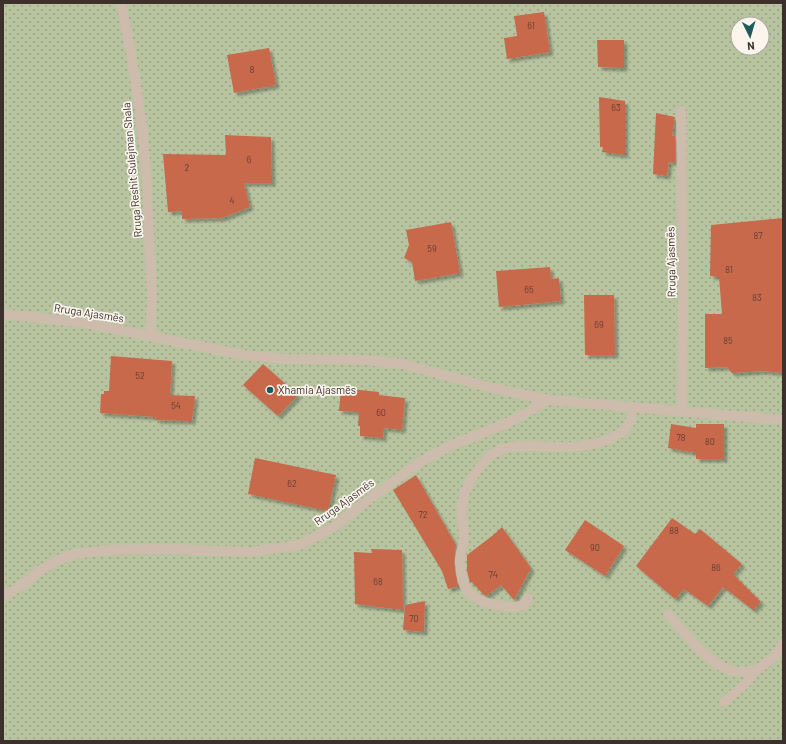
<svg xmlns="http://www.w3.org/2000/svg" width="786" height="744" font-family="Barlow,sans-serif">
	<defs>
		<pattern id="park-dots" width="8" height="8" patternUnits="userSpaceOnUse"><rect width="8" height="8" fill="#b8c4a0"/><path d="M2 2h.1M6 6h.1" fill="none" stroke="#97a083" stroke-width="1.8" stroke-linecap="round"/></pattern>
		<filter id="shadow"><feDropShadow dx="3.5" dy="3.5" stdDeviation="1" flood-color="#0004"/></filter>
	</defs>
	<rect width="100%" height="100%" fill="#f4ebe1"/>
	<path fill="url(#park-dots)" fill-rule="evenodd" d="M3 3H783V741H3ZM738 24H762V48H738Z"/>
	<g fill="#c8694b" filter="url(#shadow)">
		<polygon points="544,12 550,52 507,59 504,38 517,36 514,16"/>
		<polygon points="597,40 624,40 624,68 598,67"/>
		<polygon points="269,48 276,85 234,93 227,55"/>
		<polygon points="599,97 625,101 625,155 602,152 603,147 600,147"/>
		<polygon points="656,113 675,117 672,136 675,136 675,163 669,162 667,176 653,174"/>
		<polygon points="225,135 271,137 272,183 244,183 250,207 222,218 182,219 182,211 168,212 163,154 226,155"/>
		<polygon points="783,218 783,373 763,371 732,373 727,367 705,368 705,314 722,314 719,277 710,276 711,225"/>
		<polygon points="451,222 460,273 415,281 412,262 404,258 409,245 406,230"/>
		<polygon points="550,267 551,279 559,278 561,301 499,307 496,271"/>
		<polygon points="584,295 614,295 615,355 585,355"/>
		<polygon points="111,356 172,361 170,395 195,396 192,421 155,420 156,417 100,413 101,394 104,394 104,391 109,391"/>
		<polygon points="263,364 298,395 278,416 243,385"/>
		<polygon points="341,388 379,392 379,395 405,398 402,430 384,428 383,438 360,436 360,426 358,426 359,412 339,411"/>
		<polygon points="671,424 696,428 696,424 724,424 724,459 696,459 696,453 668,448"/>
		<polygon points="255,458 336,475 328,511 248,494"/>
		<polygon points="416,475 456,545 454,563 458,586 448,589 442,571 393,490"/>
		<polygon points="672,518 695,534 700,529 742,564 733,574 761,602 753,610 723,587 708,606 684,589 675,599 636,566"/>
		<polygon points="585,520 624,546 605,576 565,550"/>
		<polygon points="502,527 531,568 514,600 501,585 486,596 483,594 472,582 470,583 467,571 467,555 492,536"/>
		<polygon points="371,549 402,550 403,610 355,604 354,552 372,553"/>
		<polygon points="425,601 424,632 403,630 405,605"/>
	</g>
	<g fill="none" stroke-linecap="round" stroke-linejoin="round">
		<path stroke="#cdbbac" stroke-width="10" d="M528 598 524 605C514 608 505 607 495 605 469 599 461 590 460 563 459 554 464 545 464 536 464 530 462 524 462 518 459 495 473 473 489 457 504 441 542 447 562 447 579 447 600 445 615 436 622 433 627 429 630 422 632 417 632 412 633 407"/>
		<g stroke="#cdbbac" stroke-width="10">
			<polyline points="121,3 131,53 141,118 146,169 152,298 150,335"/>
			<polyline points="681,111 683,293 682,412"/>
			<polyline points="3,314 85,323 243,355 286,359 365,360 403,364 492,388 549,400 783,420"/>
			<polyline points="3,597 25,583 41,570 58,560 74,554 111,550 161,549 251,552 300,545 334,527 364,503 420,462 450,446 510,422 549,400"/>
			<path d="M668 614C686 634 710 669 739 672 744 672 751 670 757 670"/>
			<polyline points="724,702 745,684 757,670 775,656 783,643"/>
		</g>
	</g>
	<circle fill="#1f5a5e" stroke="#fbf5ee" stroke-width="1.5" cx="270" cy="390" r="4"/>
	<g text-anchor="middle" stroke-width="3.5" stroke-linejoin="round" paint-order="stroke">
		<g font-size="9" fill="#5e3e33">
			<text x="531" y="29">61</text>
			<text x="252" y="73">8</text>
			<text x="616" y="111">63</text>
			<text x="249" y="163">6</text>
			<text x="187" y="171">2</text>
			<text x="232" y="204">4</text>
			<text x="758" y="239">87</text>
			<text x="432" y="252">59</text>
			<text x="729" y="273">81</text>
			<text x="529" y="293">65</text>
			<text x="757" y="301">83</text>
			<text x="599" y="328">69</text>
			<text x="728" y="344">85</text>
			<text x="140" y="379">52</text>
			<text x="176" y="409">54</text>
			<text x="381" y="416">60</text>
			<text x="681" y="441">78</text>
			<text x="710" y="445">80</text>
			<text x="292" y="487">62</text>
			<text x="423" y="518">72</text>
			<text x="674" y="534">88</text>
			<text x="595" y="551">90</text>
			<text x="716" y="571">86</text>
			<text x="493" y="578">74</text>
			<text x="378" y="585">68</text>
			<text x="414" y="622">70</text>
		</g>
		<g font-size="11" fill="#3b302b" stroke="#fbf5ee">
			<text transform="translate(132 170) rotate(-95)" y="4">Rruga Reshit Sulejman Shala</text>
			<text transform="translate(671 262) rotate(-91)" y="4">Rruga Ajasmës</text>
			<text transform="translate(89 313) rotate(9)" y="4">Rruga Ajasmës</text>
			<text transform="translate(344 502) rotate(-36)" y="4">Rruga Ajasmës</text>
		</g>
		<g font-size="11" fill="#3b302b" stroke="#fbf5ee" text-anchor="start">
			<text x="278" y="394">Xhamia Ajasmës</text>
		</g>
	</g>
	<rect width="786" height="744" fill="none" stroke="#3b302b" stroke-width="8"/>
	<g transform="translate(750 36) rotate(175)"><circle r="19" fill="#fbf5ee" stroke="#aea6a0"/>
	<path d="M0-3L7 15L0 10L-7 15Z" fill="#1f5a5e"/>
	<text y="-6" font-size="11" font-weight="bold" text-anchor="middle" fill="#3b302b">N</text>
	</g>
</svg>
